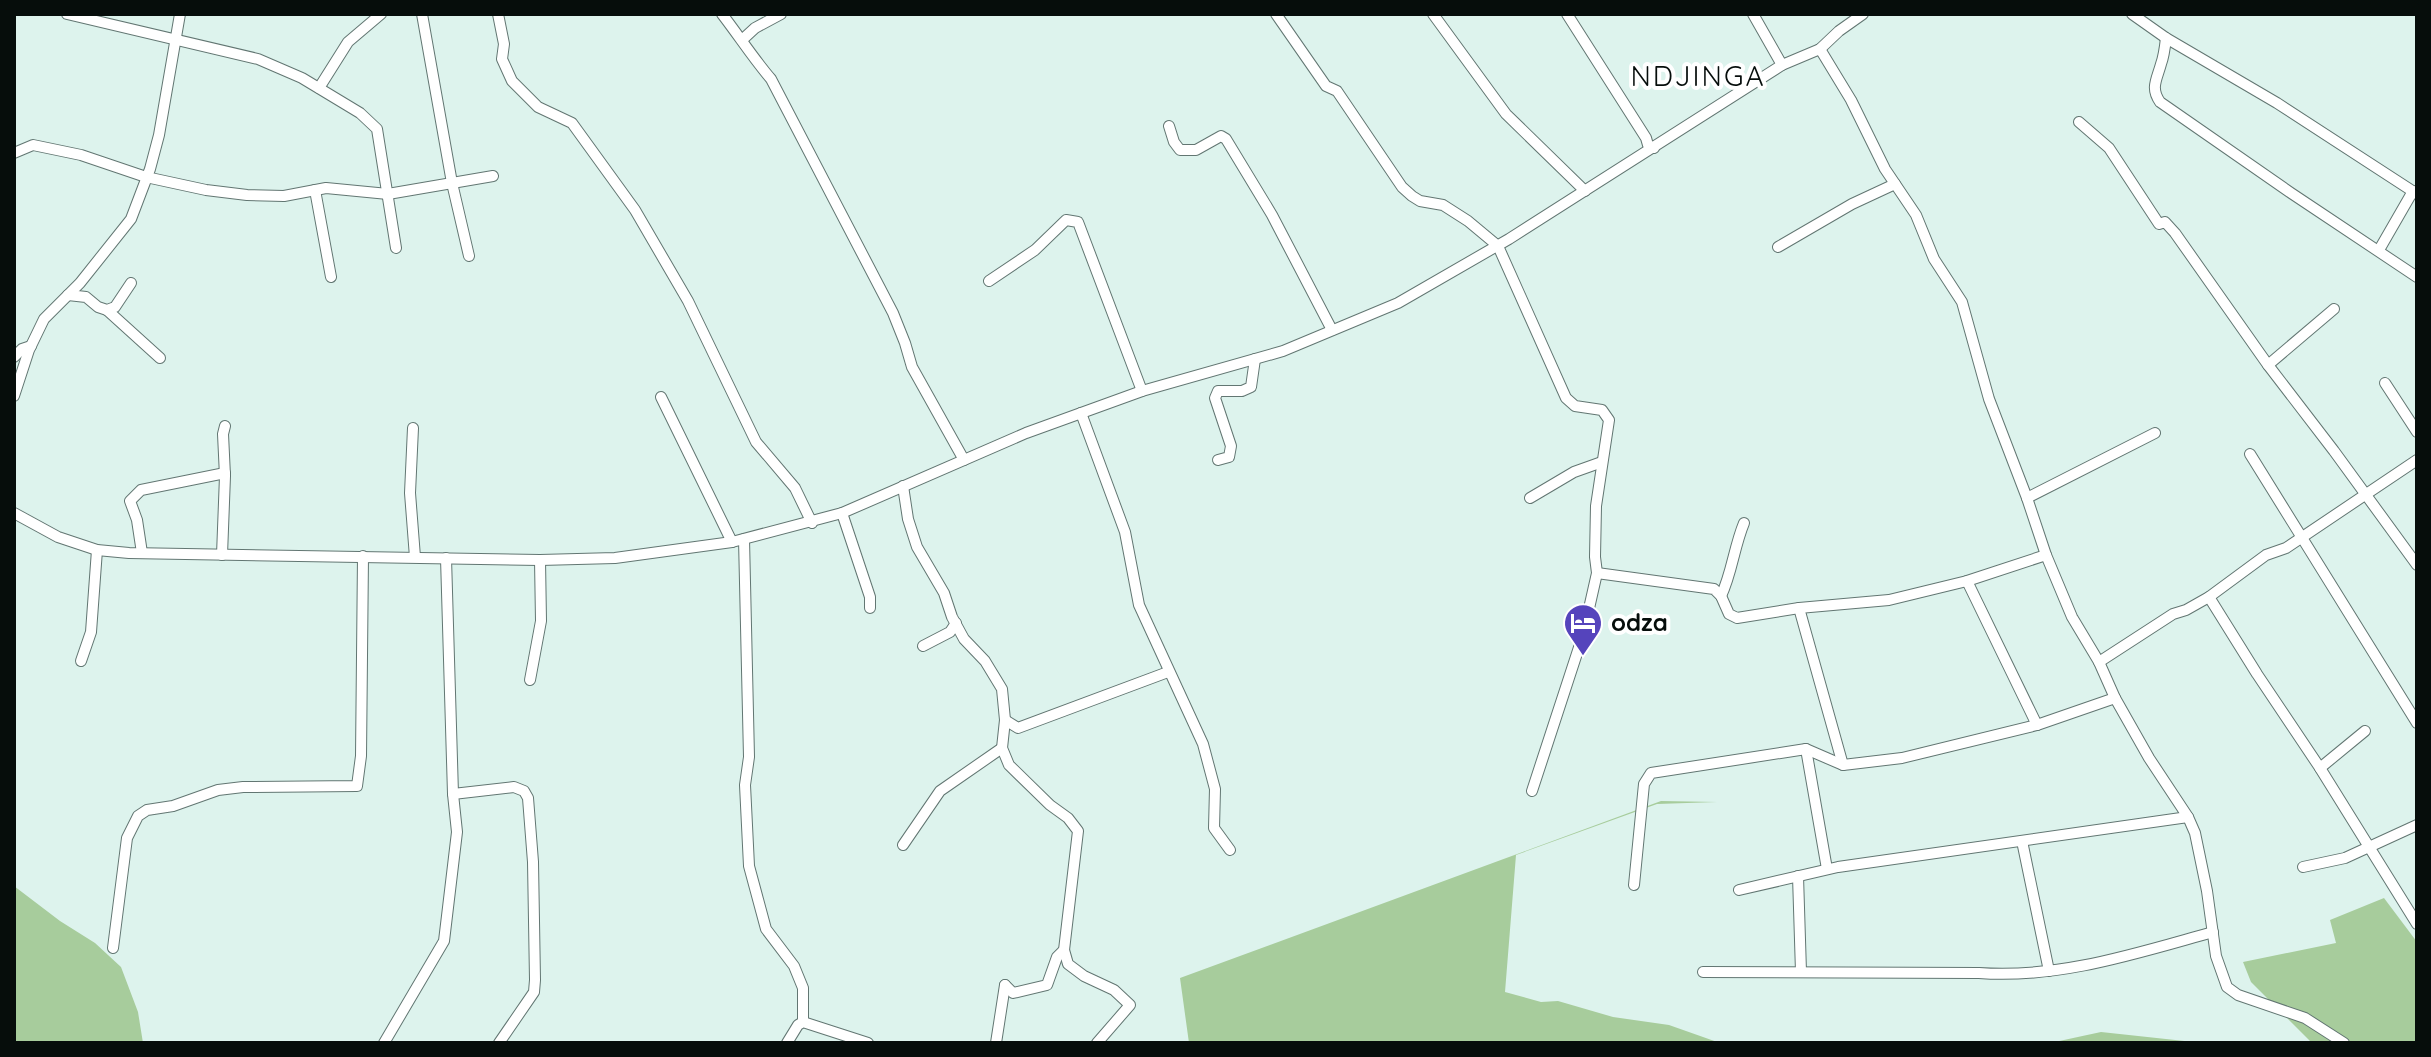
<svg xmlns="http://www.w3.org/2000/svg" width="2431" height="1057" font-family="Quicksand,sans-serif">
	<rect width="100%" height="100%" fill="#ddf3ed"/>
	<g fill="#a7cc9c">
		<polygon points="1661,801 1717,802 1657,804 1516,855 1505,992 1541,1002 1558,1001 1613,1017 1669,1025 1720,1043 1189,1043 1180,978"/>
		<polygon points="14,886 60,921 95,943 121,967 138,1012 143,1043 14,1043"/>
		<polygon points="2384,898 2417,942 2417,1043 2312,1043 2251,982 2243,962 2336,943 2330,920"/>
		<polygon points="2101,1032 2203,1043 2050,1043"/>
	</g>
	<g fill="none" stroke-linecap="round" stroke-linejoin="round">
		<g stroke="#627672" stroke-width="12">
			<g id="minor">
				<polyline points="67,14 258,59 302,78 360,113 377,129 396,248"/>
				<polyline points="422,14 452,183 469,256"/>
				<polyline points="498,14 504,44 502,59 512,81 538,107 572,123 635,210 688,301 756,442 795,488 812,523"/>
				<path d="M722 14C739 36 753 58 771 79L893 313 905 343 912 367 964 460"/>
				<polyline points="1276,14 1326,86 1337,91 1402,187 1412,196 1420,201 1443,205 1468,221 1498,246 1566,398 1575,406 1602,410 1609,420 1596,506 1595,557 1597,573 1583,635 1532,791"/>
				<polyline points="1433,14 1506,114 1585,191"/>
				<polyline points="1567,14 1646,138 1648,145 1654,148"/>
				<polyline points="1753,14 1782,65"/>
				<polyline points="2132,14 2166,38 2277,103 2417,194"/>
				<path d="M2166 38C2165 47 2164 56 2161 64 2157 79 2150 88 2160 102L2291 193 2417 277"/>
				<polyline points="742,40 755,28 781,14"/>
				<polyline points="1820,49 1851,100 1885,169 1916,215 1934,259 1962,302 1989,399 2027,498 2046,555 2072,617 2099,662 2115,698 2149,758 2188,817 2195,833 2207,891 2216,956 2227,987 2238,995 2305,1018 2344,1043"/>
				<polyline points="319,88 348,42 381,14"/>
				<polyline points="2079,122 2109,148 2159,224 2165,222 2175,233 2268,365 2334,451 2417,565"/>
				<polyline points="1169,126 1174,142 1180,150 1196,150 1221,136 1226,139 1272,215 1332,330"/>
				<polyline points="14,153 33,145 81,155 146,177 206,190 247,195 284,196 326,188 388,194 493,176"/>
				<polyline points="315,190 331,277"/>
				<polyline points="1778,247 1852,204 1895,184"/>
				<polyline points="2379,250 2413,191"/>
				<polyline points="989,281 1035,250 1066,220 1078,222 1142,391"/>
				<polyline points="68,295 86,297 98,307 107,310 115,307 131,283"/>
				<polyline points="107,310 160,358"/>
				<polyline points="14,357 22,349 31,346"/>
				<polyline points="2268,365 2334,309"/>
				<polyline points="2385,383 2417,432"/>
				<polyline points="14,396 29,350 44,319 80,283 131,219 150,169 159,135 180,14"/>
				<polyline points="661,397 732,542"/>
				<polyline points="1081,413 1125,532 1139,605 1203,744 1215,789 1214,828 1230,850"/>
				<polyline points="413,428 410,493 415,557"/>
				<polyline points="2250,454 2417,723"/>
				<polyline points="1218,460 1229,457 1231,446 1215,398 1218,391 1242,391 1251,387 1255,359"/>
				<polyline points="903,486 908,519 917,547 944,593 952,617 964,639 985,661 1002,689 1005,720 1002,748 1009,765 1050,805 1068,818 1078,831 1064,950 1057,957 1047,985 1013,993 1005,985"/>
				<polyline points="1530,498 1574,472 1602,462"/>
				<polyline points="2027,498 2155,433"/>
				<polyline points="14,513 58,537 97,550 129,553 540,560 615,558 732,542 842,513 1026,433 1142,391 1283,351 1398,303 1509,239 1782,65 1820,49 1839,31 1863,14"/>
				<polyline points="842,513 870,597 870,608"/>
				<polyline points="744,539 749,757 745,785 749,866 766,929 794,966 803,988 803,1022"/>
				<polyline points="142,553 137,520 130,501 141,490 225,473"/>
				<polyline points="222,555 225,476 223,434 225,426"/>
				<polyline points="1597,573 1714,589 1721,596 1729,614 1737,618 1799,608 1889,600 1967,581 2046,555"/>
				<polyline points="1967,581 2037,725"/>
				<path d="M1721 596C1732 573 1734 547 1744 523"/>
				<polyline points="2209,597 2266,555 2286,548 2417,460"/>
				<polyline points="1799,608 1843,765"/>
				<polyline points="923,646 950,632 956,623"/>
				<polyline points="81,661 91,632 97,550"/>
				<polyline points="2099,662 2173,614 2186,610 2209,597 2257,674 2320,768 2417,924"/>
				<polyline points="530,680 541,621 540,560"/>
				<polyline points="1005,720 1018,728 1168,672"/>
				<polyline points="1806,749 1827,869"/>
				<polyline points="2320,768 2365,731"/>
				<polyline points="453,794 514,787 524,791 528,798 533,862 535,980 534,992 499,1043"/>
				<polyline points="2022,841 2049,971"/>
				<polyline points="903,845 940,791 1002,748"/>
				<polyline points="2303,867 2345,858 2417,825"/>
				<polyline points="1798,876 1801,972"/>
				<polyline points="1634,885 1644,784 1651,773 1806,749 1843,765 1902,758 2037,725 2115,698"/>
				<polyline points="1739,890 1838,867 2188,817"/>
				<polyline points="113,948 127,838 138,816 147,810 173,806 218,790 243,787 357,786 361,756 363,556"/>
				<polyline points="1064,950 1068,964 1084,976 1114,990 1130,1005 1097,1043"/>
				<path d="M1703 972 1979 973C2059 979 2137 953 2213 932"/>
				<polyline points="384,1043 444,941 457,832 453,794 446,558"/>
				<polyline points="787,1043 798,1025 803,1022 868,1043"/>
				<polyline points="996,1043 1005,985"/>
			</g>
		</g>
		<use href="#minor" stroke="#fff" stroke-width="10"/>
	</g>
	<defs>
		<g id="hotel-pin" transform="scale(2)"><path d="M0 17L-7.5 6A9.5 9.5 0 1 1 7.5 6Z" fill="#5544bc" stroke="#fff"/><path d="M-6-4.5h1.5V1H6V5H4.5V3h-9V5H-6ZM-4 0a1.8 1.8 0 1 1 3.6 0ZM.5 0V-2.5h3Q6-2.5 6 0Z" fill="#fff"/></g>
	</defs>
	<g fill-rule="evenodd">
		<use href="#hotel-pin" x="1583" y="623"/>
	</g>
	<g text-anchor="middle" stroke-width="8" stroke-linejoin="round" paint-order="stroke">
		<g font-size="24" font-weight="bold" fill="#060d0b" stroke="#fff" text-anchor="start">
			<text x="1611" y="631">odza</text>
		</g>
		<g font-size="28" letter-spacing="2" fill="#060d0b" stroke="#fff">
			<text x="1698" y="86">NDJINGA</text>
		</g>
	</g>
	<rect width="2431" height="1057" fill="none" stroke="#060d0b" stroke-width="32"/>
</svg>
